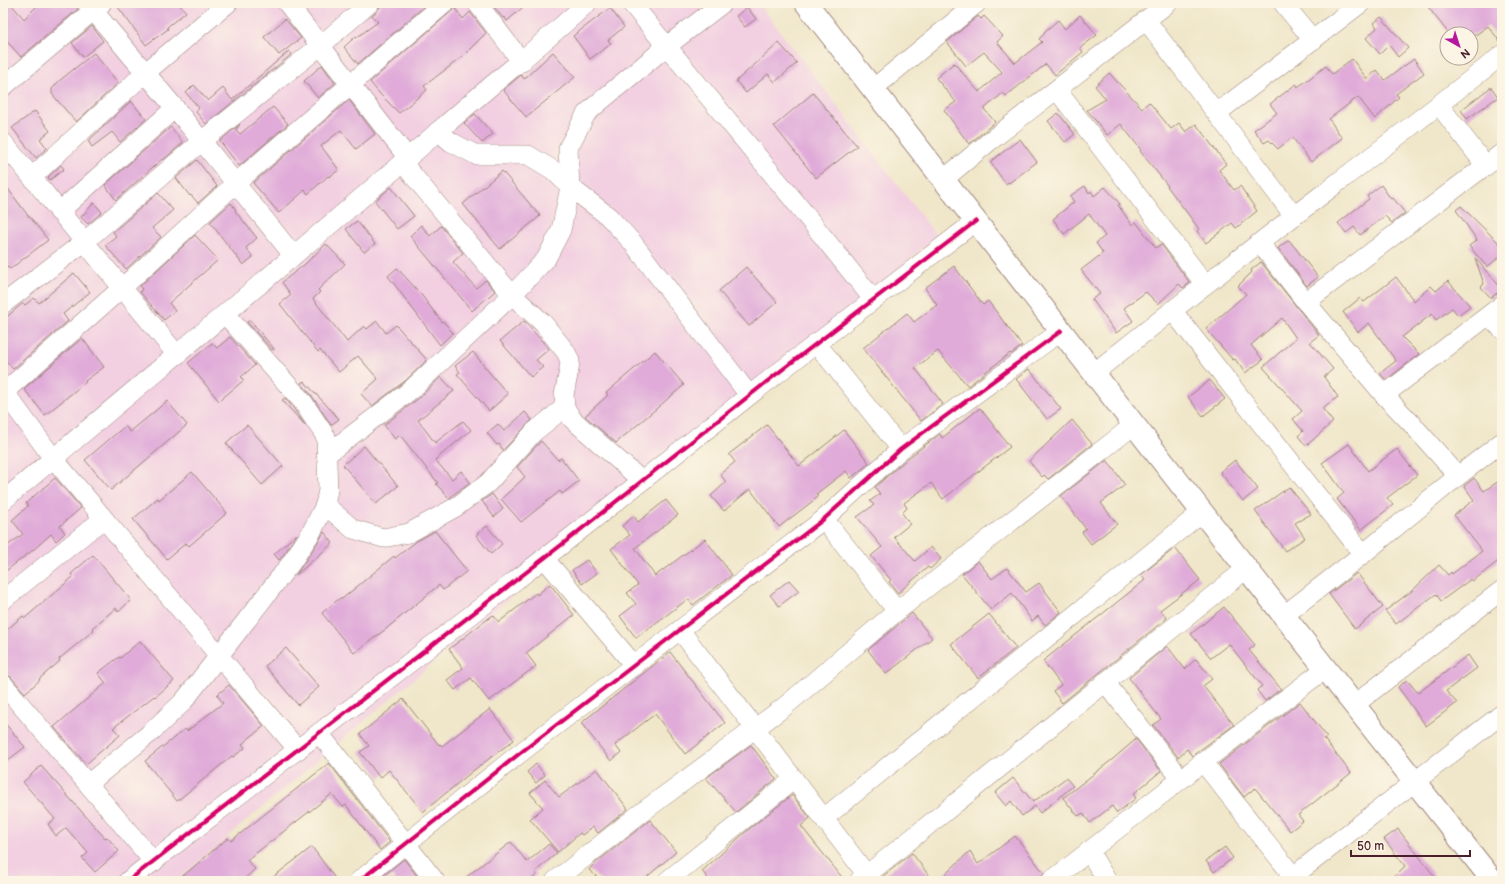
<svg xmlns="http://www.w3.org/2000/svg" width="1505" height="884" font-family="'Balsamiq Sans',sans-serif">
	<rect width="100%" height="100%" fill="#fcf5e5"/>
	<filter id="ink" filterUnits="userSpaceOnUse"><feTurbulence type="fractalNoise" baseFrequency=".025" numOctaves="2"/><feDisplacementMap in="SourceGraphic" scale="8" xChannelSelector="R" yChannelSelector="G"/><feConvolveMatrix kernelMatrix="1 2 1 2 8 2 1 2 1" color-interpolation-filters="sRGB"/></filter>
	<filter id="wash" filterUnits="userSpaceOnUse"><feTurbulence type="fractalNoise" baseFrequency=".012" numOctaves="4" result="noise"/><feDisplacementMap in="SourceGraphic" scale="16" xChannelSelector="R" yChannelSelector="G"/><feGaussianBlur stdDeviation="0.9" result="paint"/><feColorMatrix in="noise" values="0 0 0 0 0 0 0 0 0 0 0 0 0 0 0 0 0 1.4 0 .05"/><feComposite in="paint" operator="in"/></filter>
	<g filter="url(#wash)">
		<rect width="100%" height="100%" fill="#f0e7ca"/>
		<polygon fill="#f2cfe1" points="3,3 758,3 937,236 175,881 3,881"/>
		<g id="blocks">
			<g fill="#e0abd9">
				<polygon points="3,3 10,3 24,19 40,3 73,3 78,9 21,57 3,37"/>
				<polygon points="115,3 178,3 186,12 167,27 168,29 146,45"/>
				<polygon points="381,3 428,3 358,64 344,47 355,37 356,38 378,22 372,16 380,7"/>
				<polygon points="491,3 528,3 507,21 504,17 503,18"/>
				<polygon points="1425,3 1502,3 1502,44 1488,26 1477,34 1449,34"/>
				<polygon points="747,7 756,19 745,27 736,16"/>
				<polygon points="455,8 463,19 470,12 486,33 462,57 424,86 427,90 399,113 380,94 370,82"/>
				<polygon points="610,8 624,27 608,40 611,44 590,59 573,36"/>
				<polygon points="1080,15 1097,35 1080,48 1083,52 1055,75 1046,64 1006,96 1003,93 984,109 995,122 969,144 944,110 956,102 936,78 954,63 979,92 1002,72 984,52 966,66 947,42 978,16 981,19 984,16 1003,36 997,42 1015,63 1042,42 1039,39 1045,33 1044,32 1058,20 1065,29"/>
				<polygon points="1381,17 1408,48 1398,57 1389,45 1380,54 1366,38 1377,28 1374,23"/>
				<polygon points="285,19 301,38 279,55 264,37"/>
				<polygon points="92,26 103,41 83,57 72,43"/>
				<polygon points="779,43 797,63 775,82 768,74 746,93 736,81"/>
				<polygon points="289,51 292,54 206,124 196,112 199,108 186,93 194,85 208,101 223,88 232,100"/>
				<polygon points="553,52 575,77 526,117 503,90 521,75 524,79"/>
				<polygon points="94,53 118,83 76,122 52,94 52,89 59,81"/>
				<polygon points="1352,59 1367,79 1377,70 1385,80 1414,59 1424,73 1396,94 1399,97 1375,119 1358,97 1329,119 1342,138 1311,162 1292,137 1278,149 1269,140 1264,143 1254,130 1277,113 1270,104 1296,84 1298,87 1326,66 1332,74"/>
				<polygon points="322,65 335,83 318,98 304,81"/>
				<polygon points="1109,73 1142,108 1149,102 1171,129 1179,123 1186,132 1196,124 1226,164 1219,170 1234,190 1240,186 1257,211 1236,228 1232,223 1206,243 1197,231 1199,229 1167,186 1168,186 1140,151 1141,150 1121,124 1107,135 1087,110 1106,99 1095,86"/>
				<polygon points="1491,87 1498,97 1467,119 1461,110"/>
				<polygon points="813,93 857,146 816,178 774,126"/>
				<polygon points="349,100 375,134 356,149 341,130 321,146 339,170 329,177 328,176 308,194 305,190 279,213 253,183"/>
				<polygon points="131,101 146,119 120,142 112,132 92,147 88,141"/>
				<polygon points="273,107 288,124 239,166 220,141 240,124 236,130 240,134"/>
				<polygon points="35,111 50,131 40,139 47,148 36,158 12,128"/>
				<polygon points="1058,113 1075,134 1065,142 1048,121"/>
				<polygon points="475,114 493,134 482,143 464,123"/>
				<polygon points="171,127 183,143 163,160 162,159 116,200 105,185"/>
				<polygon points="1020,139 1037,162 1009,183 1008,182 1006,184 990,162"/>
				<polygon points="197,160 217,186 198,203 191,195 190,196 176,178"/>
				<polygon points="61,165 64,169 50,180 48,177"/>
				<polygon points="502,171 540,216 500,249 463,204"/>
				<polygon points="3,182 29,217 30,217 48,240 10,269 8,267 3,271"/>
				<polygon points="1381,185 1391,199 1393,198 1405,213 1392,223 1385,216 1360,235 1354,227 1346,233 1338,223 1369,199 1367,196"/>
				<polygon points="1085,186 1089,193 1091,191 1094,196 1105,187 1120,204 1118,205 1132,225 1136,222 1156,248 1161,244 1190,283 1183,288 1179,284 1158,304 1146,292 1124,308 1133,321 1116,333 1092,299 1100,294 1081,270 1103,253 1096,243 1105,236 1089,214 1064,234 1053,219 1074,202 1070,196"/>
				<polygon points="391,187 414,216 397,229 375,201"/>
				<polygon points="158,193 173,210 152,228 161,237 126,269 105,245 116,236 113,232"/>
				<polygon points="94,203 102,212 88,224 81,217"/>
				<polygon points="231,203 236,210 235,211 257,238 246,248 253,257 243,265 210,222"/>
				<polygon points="1461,206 1502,246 1502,255 1487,267 1469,246 1477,240 1456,210"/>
				<polygon points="357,221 375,244 364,252 346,229"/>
				<polygon points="421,225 430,236 441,226 463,253 453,262 476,288 486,280 495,291 472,311 410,236"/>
				<polygon points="195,235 218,260 169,303 175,311 164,320 140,292 142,289 140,286"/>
				<polygon points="1289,240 1318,277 1307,286 1278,248"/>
				<polygon points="326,244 345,264 318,290 320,292 313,299 347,342 364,326 367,329 377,321 386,333 396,325 427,360 405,381 372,406 361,394 378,379 358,356 339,372 320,350 318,352 280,304 291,295 282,282 304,265"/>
				<polygon points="1475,258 1502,289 1491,298 1481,287 1484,284"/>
				<polygon points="1261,262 1319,335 1310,342 1333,369 1324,377 1338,397 1322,408 1333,422 1306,446 1298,436 1303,431 1293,419 1302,411 1263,367 1296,338 1282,318 1251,345 1263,360 1245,373 1235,359 1233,360 1206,329 1246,294 1238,286 1252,272 1251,270"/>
				<polygon points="954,266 983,305 988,301 1022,346 1011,354 1010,353 968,386 938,351 915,368 943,404 921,421 863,348 907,313 914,322 937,305 925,288"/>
				<polygon points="746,267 777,302 749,326 719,291"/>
				<polygon points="397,268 419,292 442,322 443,321 453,333 440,345 388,276"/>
				<polygon points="74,273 90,292 63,314 68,321 13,369 3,357 3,320 23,303 25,305 34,298 39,303"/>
				<polygon points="1396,277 1414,301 1431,286 1436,291 1448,281 1470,306 1458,315 1452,308 1436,320 1432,314 1402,337 1419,354 1386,380 1380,373 1396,361 1369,323 1358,332 1343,312 1360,298 1364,302"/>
				<polygon points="250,320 274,349 272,350 247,322"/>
				<polygon points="524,321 549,349 536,360 543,367 531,377 500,341"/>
				<polygon points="230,337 255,365 241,377 244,380 219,401 188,363 212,343 217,348"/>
				<polygon points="82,338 104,367 85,381 86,382 45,415 24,389"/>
				<polygon points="655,351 684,385 616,443 585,416 608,395 606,393"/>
				<polygon points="473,352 488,371 508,394 489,411 457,374 460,372 455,366"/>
				<polygon points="1029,369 1061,409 1047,419 1016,379"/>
				<polygon points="441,377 454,391 418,420 435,443 463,421 471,430 435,460 452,479 461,471 470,482 449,498 436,484 438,483 400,435 395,439 384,425 419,398"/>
				<polygon points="1210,380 1225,399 1203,416 1188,397"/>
				<polygon points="304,381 339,419 331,425 312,396 301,383"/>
				<polygon points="285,398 294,409 305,425 282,400"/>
				<polygon points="167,401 187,425 111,490 85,460 125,426 130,432"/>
				<polygon points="980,408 1010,447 943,499 931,483 904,503 907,508 902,513 910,524 894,537 915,561 931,547 941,559 930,569 928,567 898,593 889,582 891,580 871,556 882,547 857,517 874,505 870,501 880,494 875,487 908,458 940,434 942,438"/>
				<polygon points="525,412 532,420 503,450 499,444 497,445 487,433 498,424 504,431"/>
				<polygon points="1072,420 1092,444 1048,479 1044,475 1042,477 1029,461"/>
				<polygon points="247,425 283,466 262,485 226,443"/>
				<polygon points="767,425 799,466 844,430 869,463 851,478 846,471 816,494 818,497 779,527 750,489 724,511 711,496 726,482 720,474 735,462 729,454"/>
				<polygon points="541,441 558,460 561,458 579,481 562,494 560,491 521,522 501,499 525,477 517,467"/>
				<polygon points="1349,444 1368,471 1397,449 1417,475 1387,498 1393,505 1361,530 1337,499 1344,493 1322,463"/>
				<polygon points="364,446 398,486 376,504 343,465"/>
				<polygon points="1107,460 1125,485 1101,503 1117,524 1091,544 1082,532 1086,529 1061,496"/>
				<polygon points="1235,460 1258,489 1243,501 1220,472"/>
				<polygon points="192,472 227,513 189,546 186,543 167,559 133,519 158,498 159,500"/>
				<polygon points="55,478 81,508 60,526 65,533 56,541 51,534 32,551 3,573 3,549 23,534 12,520 28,506 26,503"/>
				<polygon points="1474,478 1484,491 1502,479 1502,558 1473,581 1471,579 1441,601 1436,594 1396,624 1385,611 1413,590 1439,565 1448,575 1451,572 1452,574 1482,551 1454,515 1474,500 1464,486"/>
				<polygon points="1289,487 1311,514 1295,523 1305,538 1285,551 1255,511"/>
				<polygon points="492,494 503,509 494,517 482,501"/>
				<polygon points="666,500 678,515 635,548 655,576 705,539 732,575 693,605 688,599 636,638 620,616 636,604 627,593 638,585 611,549 630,535 622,526 634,516 638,522"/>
				<polygon points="487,526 502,544 491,554 476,535"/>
				<polygon points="435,531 467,571 443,590 439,585 386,629 354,653 322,613 340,598 342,599 394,556 395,558 417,541"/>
				<polygon points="324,532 333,543 296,575 320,539"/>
				<polygon points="297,534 282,557 279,560 274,554"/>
				<polygon points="1175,548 1200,580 1160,610 1167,618 1062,703 1053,691 1061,685 1043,661 1145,580 1141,575"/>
				<polygon points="93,555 131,600 118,612 116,608 92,628 94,630 59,659 60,661 39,679 40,680 25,693 11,677 3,673 3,633 23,616 25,618 73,577 71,574"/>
				<polygon points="587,560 597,573 582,584 572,570"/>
				<polygon points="978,561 992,579 1007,568 1026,592 1039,583 1061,612 1045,625 1038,616 1032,621 1012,593 991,610 962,574"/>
				<polygon points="1357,573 1383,607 1355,629 1329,594"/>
				<polygon points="789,580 799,591 779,606 770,595"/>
				<polygon points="550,584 574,615 526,653 536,666 489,701 471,678 455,690 447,680 463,668 449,649 493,615 499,622 536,593 537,595"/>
				<polygon points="1224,607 1255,645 1249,650 1281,689 1265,701 1257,690 1262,686 1229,644 1211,658 1191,634"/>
				<polygon points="912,613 932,638 886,674 868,650"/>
				<polygon points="989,614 1016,648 978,678 951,644"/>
				<polygon points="140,641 174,681 155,697 154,696 113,728 120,735 86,764 54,727 106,683 98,673 119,657 120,658"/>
				<polygon points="1167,646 1185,669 1196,659 1212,679 1203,686 1234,725 1192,756 1187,749 1178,757 1153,725 1161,719 1129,678"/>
				<polygon points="286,648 319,687 298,705 265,666"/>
				<polygon points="670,652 725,723 685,754 655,714 615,745 621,753 611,761 581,723"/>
				<polygon points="1468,655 1477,668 1446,691 1457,703 1426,726 1398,687 1407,680 1418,693"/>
				<polygon points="229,685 264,726 242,744 245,748 233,757 232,756 177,801 145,761 185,729 187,731 223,703 217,695"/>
				<polygon points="403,699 439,745 440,744 442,746 490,709 514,740 474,770 423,812 389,770 380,778 360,752 369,746 360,734"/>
				<polygon points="1300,702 1327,737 1324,739 1351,773 1298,815 1303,821 1290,831 1255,788 1244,797 1219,764"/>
				<polygon points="3,721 25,747 3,764"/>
				<polygon points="1136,739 1161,771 1133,794 1136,798 1117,813 1112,806 1090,823 1083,813 1078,816 1063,798 1113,759"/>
				<polygon points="751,745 776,779 736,812 706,778"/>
				<polygon points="329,763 390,842 380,850 346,805 343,807 332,794 247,860 255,869 242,881 177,881 228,838 231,841"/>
				<polygon points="536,764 545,775 536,783 527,772"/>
				<polygon points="41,766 105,838 107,837 119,851 95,872 82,858 88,853 66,828 56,836 48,824 55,819 23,782"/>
				<polygon points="597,769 628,809 598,833 593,827 582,835 580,833 558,852 530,819 543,808 530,793 545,780 559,797"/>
				<polygon points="1013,778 1033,802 1066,778 1073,786 1040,813 1035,806 1022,816 1011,801 1006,806 995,793"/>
				<polygon points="792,795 810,818 801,826 845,881 710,881 702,871 749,829"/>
				<polygon points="650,820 676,852 642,881 602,881 589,870 593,865"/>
				<polygon points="1398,829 1438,881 1390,881 1405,866 1384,839"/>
				<polygon points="1015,836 1044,873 1040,881 938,881 970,851 978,864"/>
				<polygon points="511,842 527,862 549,844 557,853 535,872 537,875 529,881 461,881"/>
				<polygon points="312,847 337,881 268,881"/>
				<polygon points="1225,847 1233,858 1214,872 1206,861"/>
				<polygon points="912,853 933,881 877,881"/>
				<polygon points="404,859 421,881 396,881 392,876 386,881 380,881 378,880"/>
			</g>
		</g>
	</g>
	<g filter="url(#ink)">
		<use href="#blocks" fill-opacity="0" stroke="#9d837a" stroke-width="1"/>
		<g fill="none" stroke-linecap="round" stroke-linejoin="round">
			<g stroke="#9d837a" stroke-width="20">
				<g id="minor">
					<polyline points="87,3 175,108 293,255"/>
					<polyline points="287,3 408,158"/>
					<polyline points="477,3 522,62"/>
					<polyline points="631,3 792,198 873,299"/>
					<polyline points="1283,3 1313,40"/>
					<polyline points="1146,20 1294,216"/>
					<polyline points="3,87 102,3"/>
					<polyline points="874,88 977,3"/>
					<polyline points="1057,90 1205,284"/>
					<polyline points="1439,105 1486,166"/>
					<polyline points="1217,113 1361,3"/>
					<polyline points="438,131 451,142 476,155 528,155 553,170 570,187 608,216 633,243 749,395"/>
					<polyline points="3,142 177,355"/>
					<polyline points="402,162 512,295 543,323 566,352 570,361 569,370 564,395 565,407 572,419 642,481"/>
					<polyline points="32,177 145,73 228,3"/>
					<polyline points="944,179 990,141 1168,3"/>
					<polyline points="59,212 175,108"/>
					<polyline points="1260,243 1306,302 1384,395 1411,423 1458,476"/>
					<polyline points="1306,302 1502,153"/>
					<polyline points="3,304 84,242 202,141 320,46 370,3"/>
					<polyline points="1172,310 1363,554"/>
					<polyline points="1489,316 1502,329"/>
					<polyline points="816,343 901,449"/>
					<path d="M1094 373C1228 264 1367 162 1502 55"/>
					<polyline points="3,390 53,458 298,750"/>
					<polyline points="3,393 123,287 236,183 445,3"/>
					<polyline points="1384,395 1502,305"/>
					<polyline points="326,455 412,389 512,295 546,259 561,230 570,187 568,148 586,114 597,104 667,46 723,3"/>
					<path d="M3 501C149 377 297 255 441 129 489 86 540 47 587 3"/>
					<polyline points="325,505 353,529 383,538 409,533 456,507 488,483 534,432 565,407"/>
					<polyline points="824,519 897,611"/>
					<polyline points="544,558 634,665"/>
					<polyline points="3,600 103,519"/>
					<polyline points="1283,616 1363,554 1458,476 1502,442"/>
					<polyline points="680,630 867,875"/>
					<polyline points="1105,682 1181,779"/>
					<polyline points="3,684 154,862"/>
					<polyline points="1354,705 1502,590"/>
					<polyline points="319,733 435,881"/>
					<polyline points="1203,762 1293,876"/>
					<polyline points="89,783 149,734 183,702 291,563 311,533 325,505 328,490 326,437 303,402 225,314"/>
					<polyline points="824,818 1202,512"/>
					<polyline points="1089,851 1107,881"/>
					<polyline points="128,881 560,546 774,376 976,221"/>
					<polyline points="359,881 524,750 824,519 901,449 1061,331"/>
					<polyline points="555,881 637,816 784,707 897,611 1134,425"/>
					<polyline points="667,881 794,779"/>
					<polyline points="859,881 1246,569"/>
					<polyline points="1051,881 1203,762 1325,669"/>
					<polyline points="1287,881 1502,714"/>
				</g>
			</g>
			<g stroke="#9d837a" stroke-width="24">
				<polyline id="highway" points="806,3 1202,512 1493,881"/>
			</g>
			<use href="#minor" stroke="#fff" stroke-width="19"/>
			<use href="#highway" stroke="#fff" stroke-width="22"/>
			<g stroke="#fcf5e5" stroke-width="6">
				<g id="cycleway">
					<polyline points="128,881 560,546 774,376 976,221"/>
					<polyline points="359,881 524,750 824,519 901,449 1061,331"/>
				</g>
			</g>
			<use href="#cycleway" stroke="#d6006c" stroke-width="4"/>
		</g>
	</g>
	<rect width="1505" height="884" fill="none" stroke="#fcf5e5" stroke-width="16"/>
	<g transform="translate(1459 46) rotate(141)"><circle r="19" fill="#fcf5e5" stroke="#b59f9b"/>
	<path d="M0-3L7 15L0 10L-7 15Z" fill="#b5179e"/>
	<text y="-6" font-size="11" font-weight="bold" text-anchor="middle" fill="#4a1f2b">N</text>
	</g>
	<path d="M1351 850v6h119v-6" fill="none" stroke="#4a1f2b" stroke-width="2"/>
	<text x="1357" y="850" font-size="12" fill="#4a1f2b" stroke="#fcf5e5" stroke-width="3" paint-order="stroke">50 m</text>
</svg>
